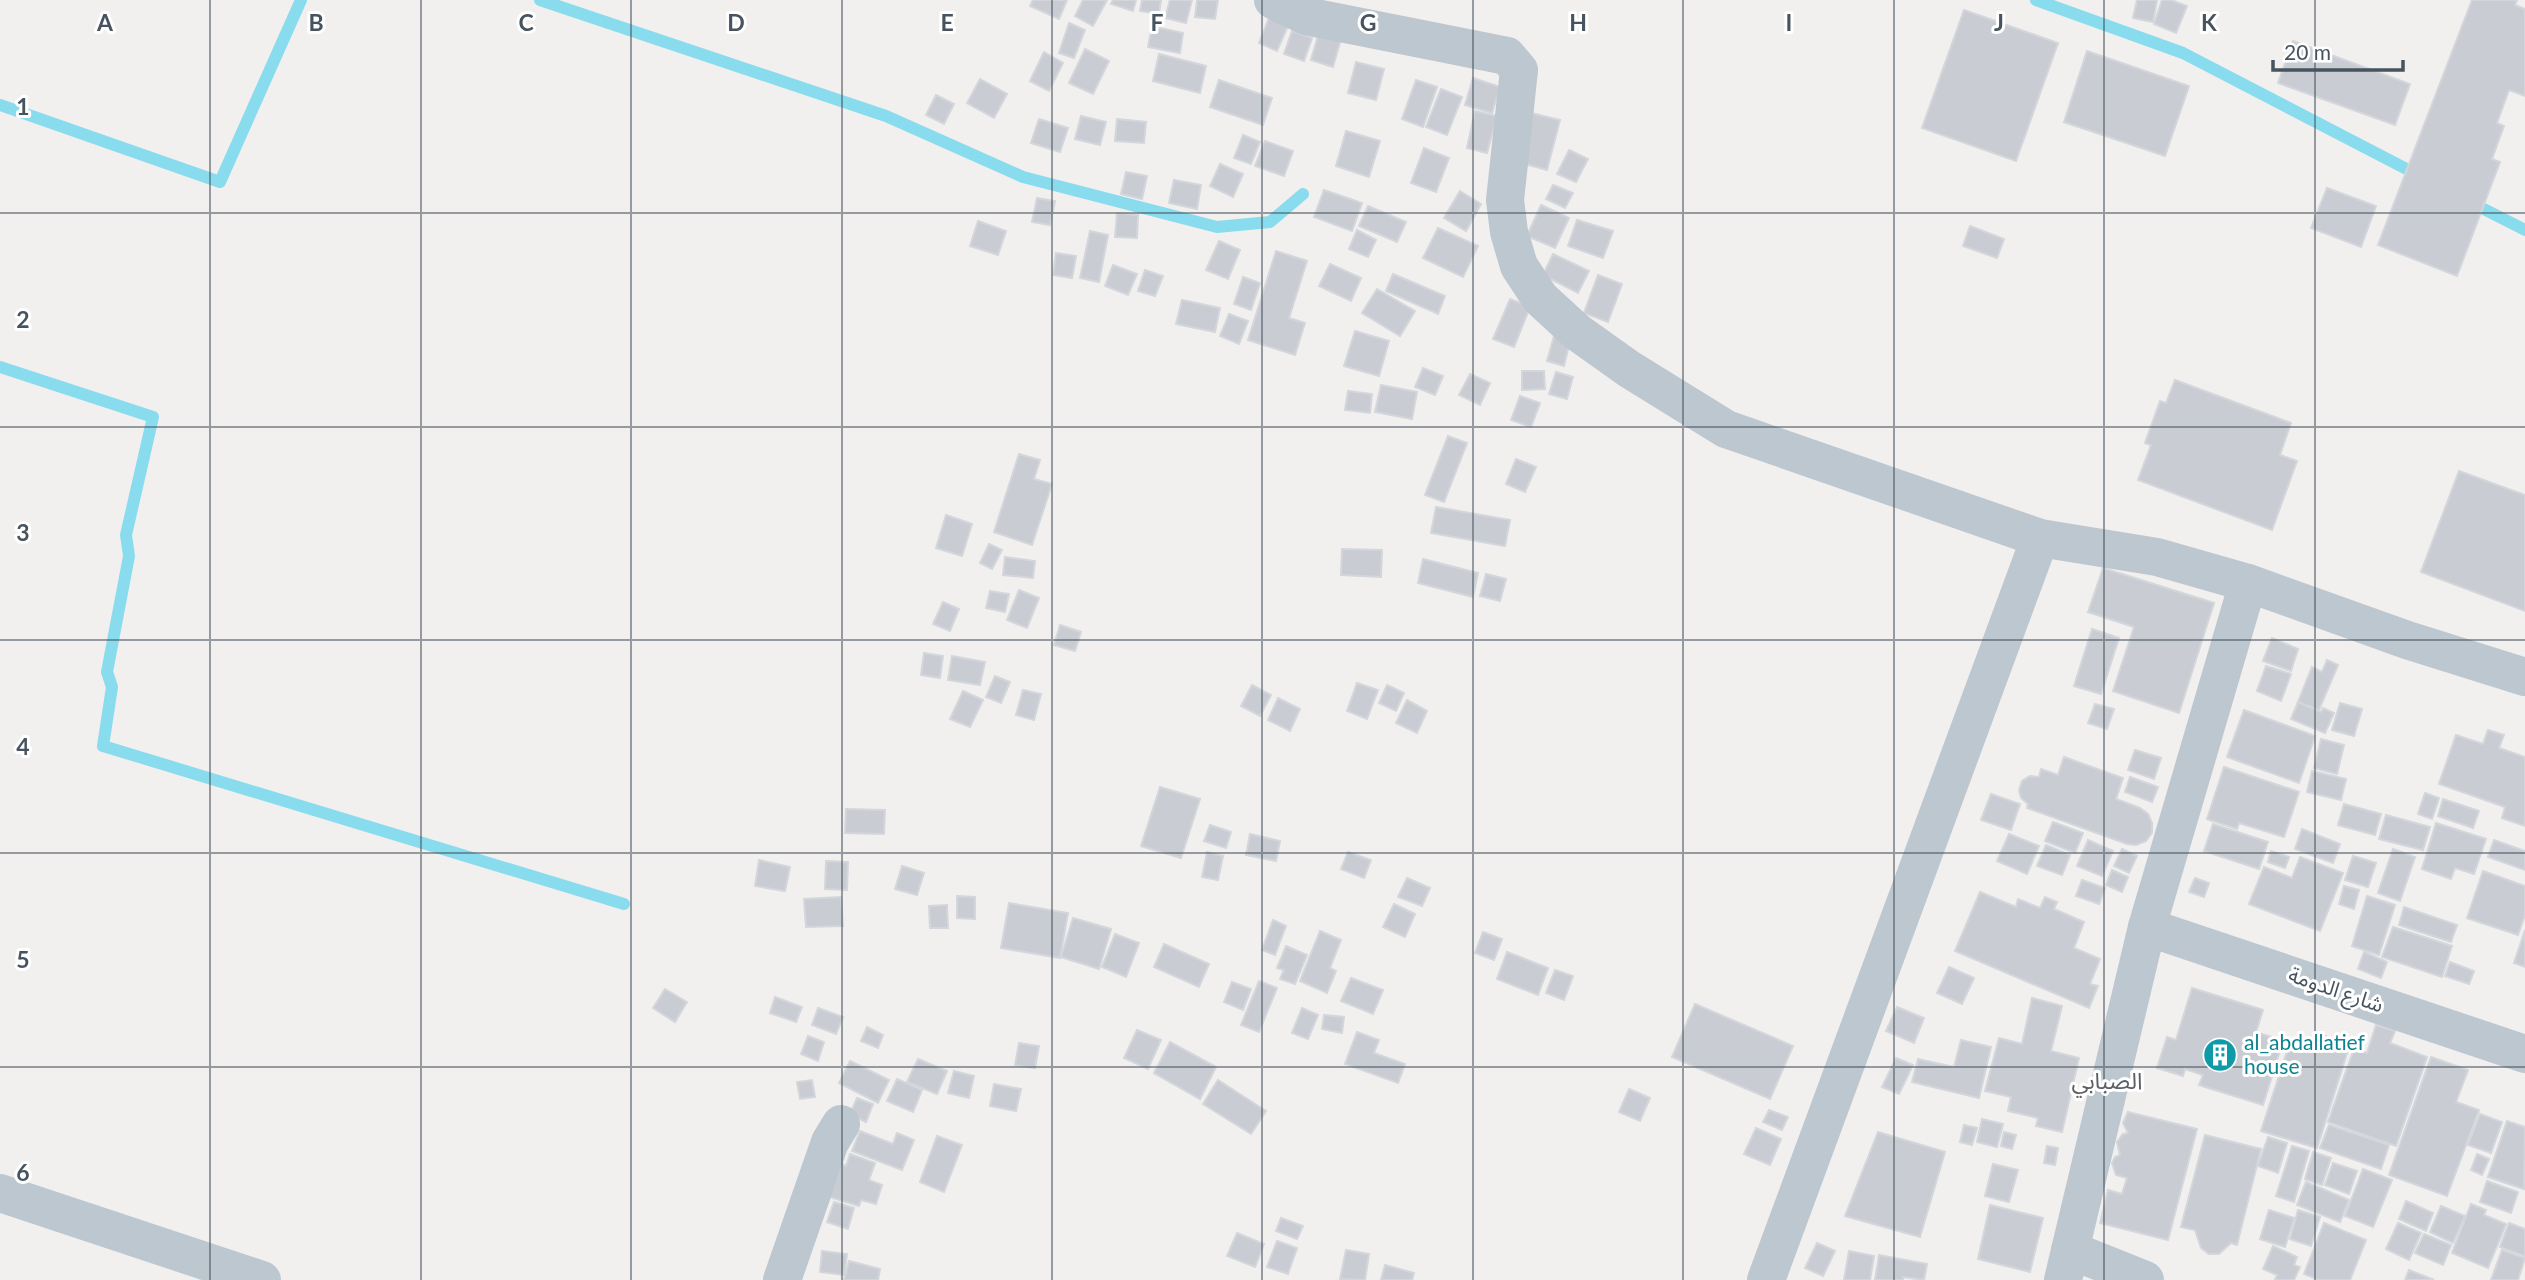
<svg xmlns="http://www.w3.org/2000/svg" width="2525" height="1280" font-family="Lato,'Noto Sans Arabic',sans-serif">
	<rect width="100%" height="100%" fill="#f2efef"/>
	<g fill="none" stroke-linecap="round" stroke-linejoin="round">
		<g stroke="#89dcee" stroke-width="12">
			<polyline points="540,0 886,116 1023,177 1217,227 1270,222 1303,194"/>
			<polyline points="2036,0 2183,53 2420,176"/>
			<polyline points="0,105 220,182 301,0"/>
			<polyline points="2470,202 2525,230"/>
			<polyline points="0,367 153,417 126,535 129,556 107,672 112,687 103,746 624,904"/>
		</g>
	</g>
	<g fill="#c9ccd2" stroke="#d3d6db" stroke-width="2">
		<polygon points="1033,0 1067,0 1059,19 1030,6"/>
		<polygon points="1083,0 1107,0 1093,26 1075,16"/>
		<polygon points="1113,0 1136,0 1133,11 1111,4"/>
		<polygon points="1142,0 1161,0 1159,14 1140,11"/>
		<polygon points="1170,0 1192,0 1186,23 1165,18"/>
		<polygon points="1197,0 1218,0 1215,19 1195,17"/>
		<polygon points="2137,0 2157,0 2153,22 2133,18"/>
		<polygon points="2162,0 2171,0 2187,6 2176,33 2154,24"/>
		<polygon points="2472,0 2517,0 2515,5 2525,9 2525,96 2509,90 2497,123 2504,126 2492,159 2500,162 2457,276 2378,245"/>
		<polygon points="1964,10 2058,43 2016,161 1922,128"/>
		<polygon points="1269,18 1288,26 1277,51 1259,43"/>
		<polygon points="1069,23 1085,30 1074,58 1059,53"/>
		<polygon points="1152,26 1183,33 1180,53 1148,47"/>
		<polygon points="1292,31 1312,38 1304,61 1284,54"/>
		<polygon points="1319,32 1341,39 1333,67 1311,60"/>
		<polygon points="2293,41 2410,84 2395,125 2278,83"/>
		<polygon points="1085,49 1109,61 1093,94 1069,83"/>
		<polygon points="2087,51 2189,86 2165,156 2064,122"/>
		<polygon points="1044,52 1063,63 1049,91 1030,81"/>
		<polygon points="1159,54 1206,66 1200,93 1153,81"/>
		<polygon points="1356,62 1384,69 1376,100 1348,93"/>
		<polygon points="1473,78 1500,87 1492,113 1465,105"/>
		<polygon points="980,79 1007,94 994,118 967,103"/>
		<polygon points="1219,80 1272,98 1263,125 1210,107"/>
		<polygon points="1416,80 1437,87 1423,127 1402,119"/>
		<polygon points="1441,89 1462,97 1447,135 1426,127"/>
		<polygon points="936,95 954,104 944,124 926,115"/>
		<polygon points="1475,111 1497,116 1487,153 1467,148"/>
		<polygon points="1531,113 1560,120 1547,170 1518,162"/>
		<polygon points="1081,116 1106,122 1100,145 1075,139"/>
		<polygon points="1039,119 1068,128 1060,152 1031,143"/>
		<polygon points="1117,119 1146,122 1144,143 1115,141"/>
		<polygon points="1346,131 1380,141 1369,177 1336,166"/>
		<polygon points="1243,135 1260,142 1251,164 1234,158"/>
		<polygon points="1265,141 1293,151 1284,176 1255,166"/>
		<polygon points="1424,148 1449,158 1436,192 1411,183"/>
		<polygon points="1569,150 1588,159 1576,182 1557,174"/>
		<polygon points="1220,164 1243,174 1233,197 1210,186"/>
		<polygon points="1126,172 1147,176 1142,199 1121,194"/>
		<polygon points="1174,180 1201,185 1197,209 1169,203"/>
		<polygon points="1553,185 1573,193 1565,208 1546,199"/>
		<polygon points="2327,188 2376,206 2361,247 2311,228"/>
		<polygon points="1324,190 1362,203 1352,231 1314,217"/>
		<polygon points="1460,191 1481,204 1466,231 1444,218"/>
		<polygon points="1037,198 1055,201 1050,225 1032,222"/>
		<polygon points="1541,205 1569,218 1555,248 1527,236"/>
		<polygon points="1368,206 1406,222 1397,242 1359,226"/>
		<polygon points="1117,213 1138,215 1137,238 1115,237"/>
		<polygon points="1577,220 1613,231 1603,258 1568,246"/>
		<polygon points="978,221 1006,231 998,255 970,246"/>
		<polygon points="1970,226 2004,239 1997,258 1963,246"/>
		<polygon points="1438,228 1478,246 1463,277 1423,258"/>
		<polygon points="1357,230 1376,240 1368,257 1349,249"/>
		<polygon points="1090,231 1108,235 1099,282 1080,278"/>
		<polygon points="1219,241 1240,250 1228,279 1206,270"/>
		<polygon points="1276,251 1307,261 1289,318 1305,323 1295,355 1248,340"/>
		<polygon points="1056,253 1076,256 1072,278 1053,275"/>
		<polygon points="1553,254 1589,271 1578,293 1543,275"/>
		<polygon points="1330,264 1361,278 1351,301 1319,286"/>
		<polygon points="1113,265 1137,274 1128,295 1105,286"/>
		<polygon points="1145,270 1163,276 1155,296 1138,291"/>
		<polygon points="1393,274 1445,296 1438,314 1386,291"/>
		<polygon points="1598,275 1622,284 1608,322 1584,313"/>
		<polygon points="1243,277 1260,283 1251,310 1234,304"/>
		<polygon points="1377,289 1415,311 1400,336 1362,313"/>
		<polygon points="1510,299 1530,307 1514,347 1493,339"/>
		<polygon points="1182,300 1220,308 1215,332 1176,324"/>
		<polygon points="1229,314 1248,321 1239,344 1220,336"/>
		<polygon points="1355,331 1389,341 1379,376 1344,366"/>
		<polygon points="1554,336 1570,341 1564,366 1547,361"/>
		<polygon points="1423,368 1443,376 1435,395 1415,387"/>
		<polygon points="1522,371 1544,371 1545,389 1522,390"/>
		<polygon points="1556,372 1573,377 1567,399 1549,394"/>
		<polygon points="1470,374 1490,383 1480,405 1459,395"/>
		<polygon points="2175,380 2291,423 2280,455 2297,461 2272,530 2138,480 2151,445 2145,443 2160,401 2166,403"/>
		<polygon points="1381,385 1417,392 1412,419 1375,412"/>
		<polygon points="1348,391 1372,394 1370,413 1345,410"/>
		<polygon points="1520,396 1540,403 1531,427 1511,420"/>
		<polygon points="1448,436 1467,443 1444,502 1425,495"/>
		<polygon points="1019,454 1040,460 1034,479 1052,484 1032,545 994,532"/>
		<polygon points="1516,459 1536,467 1525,492 1506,484"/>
		<polygon points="2459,471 2525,495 2525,611 2421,572"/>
		<polygon points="1436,507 1510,520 1505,546 1431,533"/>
		<polygon points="946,515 972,524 962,556 936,548"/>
		<polygon points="989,544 1002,550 992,569 980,563"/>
		<polygon points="1342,549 1382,550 1381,577 1341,575"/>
		<polygon points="1005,557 1035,561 1033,578 1003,575"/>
		<polygon points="1423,559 1478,573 1473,597 1418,583"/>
		<polygon points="2103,568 2214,603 2179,713 2113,691 2134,627 2088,612"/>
		<polygon points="1486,574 1506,579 1500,601 1480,596"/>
		<polygon points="1019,590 1039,598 1027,628 1007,620"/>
		<polygon points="990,591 1009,594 1005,612 986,608"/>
		<polygon points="943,602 959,609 950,631 933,624"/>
		<polygon points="1060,625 1081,632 1075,651 1054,645"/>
		<polygon points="2092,629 2119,638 2101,694 2074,686"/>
		<polygon points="2272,638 2298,649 2291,671 2263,661"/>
		<polygon points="924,653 943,656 940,678 921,675"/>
		<polygon points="952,656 985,662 980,685 948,680"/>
		<polygon points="2327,660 2338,665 2319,710 2298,702 2312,667 2322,672"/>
		<polygon points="2266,666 2291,674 2281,701 2257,691"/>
		<polygon points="995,676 1010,682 1001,703 986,697"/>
		<polygon points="1357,683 1378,690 1367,719 1347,711"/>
		<polygon points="1252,685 1271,695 1260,716 1241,706"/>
		<polygon points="1387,685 1404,693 1396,711 1379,703"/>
		<polygon points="1023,690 1041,694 1034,720 1016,715"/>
		<polygon points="963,691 983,700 970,727 950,719"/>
		<polygon points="1278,698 1300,709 1290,731 1268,720"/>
		<polygon points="1407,700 1427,711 1417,733 1396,723"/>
		<polygon points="2298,702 2321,712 2323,708 2334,713 2325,733 2291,719"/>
		<polygon points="2340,703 2362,709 2354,736 2332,730"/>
		<polygon points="2095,704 2114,709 2107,729 2088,723"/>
		<polygon points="2244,710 2315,736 2299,783 2227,757"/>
		<polygon points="2488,730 2504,735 2499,748 2525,757 2525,826 2502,818 2505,807 2439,784 2456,735 2483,744"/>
		<polygon points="2321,739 2344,745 2337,774 2314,768"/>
		<polygon points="2135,750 2161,758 2154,779 2128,770"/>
		<polygon points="2064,757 2123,778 2116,799 2140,808 2148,814 2152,823 2152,833 2146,841 2136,845 2127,844 2027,808 2028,804 2021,798 2019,790 2022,781 2030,776 2039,777 2041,769 2058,775"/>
		<polygon points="2224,767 2299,792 2284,837 2239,823 2237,829 2207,819"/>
		<polygon points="2312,771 2346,779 2341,800 2307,792"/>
		<polygon points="2130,777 2158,787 2152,802 2125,792"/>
		<polygon points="1160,787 1200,799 1181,858 1141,846"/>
		<polygon points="2425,793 2439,798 2432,819 2418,814"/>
		<polygon points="1991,794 2020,804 2011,830 1981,820"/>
		<polygon points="2443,799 2479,811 2473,828 2438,816"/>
		<polygon points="2344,804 2381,814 2375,835 2338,825"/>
		<polygon points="846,809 885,810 884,834 845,833"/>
		<polygon points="2386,815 2430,827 2423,850 2379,839"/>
		<polygon points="2053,822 2083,833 2075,853 2045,841"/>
		<polygon points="2436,823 2486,839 2474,874 2455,868 2451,879 2422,869"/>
		<polygon points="2213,824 2268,842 2259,869 2204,851"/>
		<polygon points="1210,825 1231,832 1226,848 1204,841"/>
		<polygon points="2302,829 2340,844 2333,863 2295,849"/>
		<polygon points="1250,834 1280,841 1276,861 1246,855"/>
		<polygon points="2009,834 2039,846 2027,874 1997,861"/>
		<polygon points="2088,840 2113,851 2102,876 2077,866"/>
		<polygon points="2494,840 2525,851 2525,870 2488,857"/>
		<polygon points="2046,845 2070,855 2062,875 2037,866"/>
		<polygon points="2122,849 2137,856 2129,873 2114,866"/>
		<polygon points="2393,849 2415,857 2400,901 2378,893"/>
		<polygon points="2271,851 2289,857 2285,868 2268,862"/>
		<polygon points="1207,852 1223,856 1218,880 1202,877"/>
		<polygon points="1348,852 1371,860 1364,878 1341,869"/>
		<polygon points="2353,856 2376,863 2368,887 2345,880"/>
		<polygon points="2300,857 2343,873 2320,931 2249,904 2264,867 2292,878"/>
		<polygon points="759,860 790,867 785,891 755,886"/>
		<polygon points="826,861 848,862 847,890 825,889"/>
		<polygon points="902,866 924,873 917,895 895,889"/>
		<polygon points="2112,870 2128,877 2122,892 2106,885"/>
		<polygon points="2483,871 2525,886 2525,915 2518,935 2467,918"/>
		<polygon points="1407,878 1430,888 1422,906 1398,897"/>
		<polygon points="2195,878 2209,883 2204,897 2189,892"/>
		<polygon points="2082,880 2105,888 2099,904 2076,896"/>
		<polygon points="2344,886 2359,890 2354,909 2339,904"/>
		<polygon points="1980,892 2016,907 2018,899 2040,908 2045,897 2057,902 2054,909 2084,922 2074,948 2100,959 2090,984 2098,986 2089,1008 1955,951"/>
		<polygon points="957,896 975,897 975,919 957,918"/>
		<polygon points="2367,896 2395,905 2379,955 2352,946"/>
		<polygon points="841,897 843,926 806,927 804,899"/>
		<polygon points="1009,903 1068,913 1060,958 1001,948"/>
		<polygon points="1394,904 1415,914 1405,937 1383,927"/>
		<polygon points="947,905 948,928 930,928 929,906"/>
		<polygon points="2404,907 2457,925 2451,942 2399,925"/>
		<polygon points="1073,918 1111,929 1099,969 1061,957"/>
		<polygon points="1273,920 1286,926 1275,955 1262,950"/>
		<polygon points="2393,927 2452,946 2442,977 2382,957"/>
		<polygon points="2525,930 2525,967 2514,963"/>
		<polygon points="1320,931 1341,940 1330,968 1336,971 1327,993 1300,981"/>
		<polygon points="1483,932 1502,939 1494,960 1475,953"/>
		<polygon points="1115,934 1139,943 1126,977 1102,967"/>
		<polygon points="1164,944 1209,964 1199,987 1154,967"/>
		<polygon points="1286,946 1307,955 1295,984 1280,979 1284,970 1277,968"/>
		<polygon points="1507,952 1548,968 1538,995 1497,979"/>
		<polygon points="2364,952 2387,962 2381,978 2358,969"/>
		<polygon points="2450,962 2474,971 2469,984 2445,976"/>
		<polygon points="1949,967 1974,978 1962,1004 1937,993"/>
		<polygon points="1555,970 1573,976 1564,1000 1546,993"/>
		<polygon points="1351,978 1383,990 1373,1014 1341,1001"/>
		<polygon points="1259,981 1277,988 1259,1032 1241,1025"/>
		<polygon points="1232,982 1251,989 1243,1010 1224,1002"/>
		<polygon points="2192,988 2263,1010 2256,1032 2283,1041 2263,1105 2199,1085 2203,1075 2185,1069 2183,1076 2157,1068 2167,1037 2176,1040"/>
		<polygon points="665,989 687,1002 675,1022 653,1008"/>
		<polygon points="775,997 802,1007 796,1022 770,1013"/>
		<polygon points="2032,998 2062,1006 2051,1051 2079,1058 2062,1132 2036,1126 2038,1118 2008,1111 2011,1097 1985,1091 1999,1038 2022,1044"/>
		<polygon points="1695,1004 1793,1046 1770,1099 1672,1057"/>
		<polygon points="1897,1007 1924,1018 1914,1043 1886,1031"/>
		<polygon points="818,1008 843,1017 836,1034 812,1025"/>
		<polygon points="1302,1008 1318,1015 1308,1039 1292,1033"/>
		<polygon points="1324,1015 1344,1017 1342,1033 1322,1029"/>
		<polygon points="2376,1025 2395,1031 2390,1043 2427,1057 2396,1146 2328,1122 2354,1049 2367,1053"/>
		<polygon points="867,1027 883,1035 878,1048 861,1041"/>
		<polygon points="1137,1030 1161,1040 1148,1069 1124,1058"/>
		<polygon points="1357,1032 1379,1040 1374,1053 1405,1064 1398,1083 1345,1064"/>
		<polygon points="2316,1033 2350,1044 2317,1148 2261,1131 2291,1039 2312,1045"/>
		<polygon points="808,1036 824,1042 818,1061 801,1054"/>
		<polygon points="1961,1040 1991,1047 1979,1098 1912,1082 1918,1059 1954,1067"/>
		<polygon points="1170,1042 1216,1067 1200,1099 1154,1073"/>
		<polygon points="1019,1043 1039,1046 1035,1068 1015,1065"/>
		<polygon points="2431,1057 2468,1070 2456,1102 2479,1110 2447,1196 2389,1175"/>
		<polygon points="1896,1058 1913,1065 1899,1094 1882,1087"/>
		<polygon points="918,1059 947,1071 937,1094 907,1082"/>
		<polygon points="850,1061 889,1080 878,1103 839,1083"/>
		<polygon points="954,1071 974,1076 969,1098 948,1093"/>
		<polygon points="897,1079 922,1090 913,1112 887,1101"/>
		<polygon points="812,1080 815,1097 800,1099 797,1082"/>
		<polygon points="1218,1080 1266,1111 1251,1134 1203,1104"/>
		<polygon points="994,1084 1021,1089 1016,1111 990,1106"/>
		<polygon points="1629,1089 1650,1098 1640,1121 1619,1112"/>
		<polygon points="857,1098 873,1104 866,1122 850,1114"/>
		<polygon points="1769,1110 1788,1117 1782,1130 1763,1122"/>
		<polygon points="2128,1112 2197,1129 2168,1240 2100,1223 2108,1190 2122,1194 2127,1178 2116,1175 2112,1163 2115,1157 2120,1155 2117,1142 2123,1134 2128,1133 2123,1123"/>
		<polygon points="2480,1114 2502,1122 2491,1153 2468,1145"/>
		<polygon points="1982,1119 2003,1124 1997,1147 1977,1142"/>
		<polygon points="2507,1121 2525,1127 2524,1189 2488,1177"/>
		<polygon points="1964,1125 1977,1128 1972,1145 1960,1142"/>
		<polygon points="2329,1125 2389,1145 2381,1169 2320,1148"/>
		<polygon points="1756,1128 1781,1139 1770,1165 1744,1154"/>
		<polygon points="860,1131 893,1144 897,1133 914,1140 902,1170 852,1151"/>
		<polygon points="1878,1132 1945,1152 1920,1237 1845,1216"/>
		<polygon points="2004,1132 2016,1135 2012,1149 2001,1146"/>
		<polygon points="2205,1135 2261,1149 2237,1245 2231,1243 2219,1254 2209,1254 2201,1248 2195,1230 2181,1227"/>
		<polygon points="937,1136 962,1145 944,1192 920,1182"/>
		<polygon points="2268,1137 2287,1143 2278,1173 2258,1166"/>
		<polygon points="2047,1146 2058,1148 2055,1165 2044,1163"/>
		<polygon points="2292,1146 2309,1151 2294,1202 2276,1196"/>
		<polygon points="2313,1152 2331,1158 2322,1185 2305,1179"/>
		<polygon points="850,1154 875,1163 869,1180 882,1185 876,1204 861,1200 859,1206 830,1197 842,1164 846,1166"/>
		<polygon points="2477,1154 2489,1159 2482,1175 2471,1170"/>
		<polygon points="2333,1163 2357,1171 2349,1194 2325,1185"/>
		<polygon points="1993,1164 2018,1170 2009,1202 1985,1196"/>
		<polygon points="2363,1169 2392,1180 2373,1227 2345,1216"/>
		<polygon points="2487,1181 2518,1192 2511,1213 2480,1202"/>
		<polygon points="2306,1182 2349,1200 2340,1222 2297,1205"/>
		<polygon points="2406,1201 2433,1213 2426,1231 2399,1219"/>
		<polygon points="834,1202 854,1208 848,1229 827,1222"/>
		<polygon points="2471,1204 2486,1210 2484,1215 2506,1224 2488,1268 2452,1253"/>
		<polygon points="1990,1205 2043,1218 2030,1272 1978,1259"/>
		<polygon points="2441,1206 2465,1216 2453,1243 2430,1232"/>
		<polygon points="2269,1210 2294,1218 2285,1247 2260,1239"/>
		<polygon points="2298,1210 2320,1217 2311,1246 2290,1239"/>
		<polygon points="1281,1218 1303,1226 1297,1239 1276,1231"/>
		<polygon points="2324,1223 2366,1240 2350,1280 2319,1280 2304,1274"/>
		<polygon points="2398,1223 2421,1233 2409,1260 2386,1249"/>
		<polygon points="2509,1223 2525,1229 2525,1256 2500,1247"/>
		<polygon points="1237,1233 1264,1244 1255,1267 1227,1256"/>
		<polygon points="2424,1234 2451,1245 2443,1265 2415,1253"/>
		<polygon points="1277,1241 1297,1248 1288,1274 1267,1267"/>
		<polygon points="1817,1243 1835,1251 1823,1276 1805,1268"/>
		<polygon points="2273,1246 2297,1257 2294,1265 2300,1267 2294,1280 2275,1280 2277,1275 2263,1269"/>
		<polygon points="1346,1250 1369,1254 1365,1280 1340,1279"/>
		<polygon points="2502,1250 2525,1258 2518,1280 2491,1280"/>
		<polygon points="822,1251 847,1254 844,1275 820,1272"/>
		<polygon points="1849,1251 1874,1256 1870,1280 1844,1280"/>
		<polygon points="1879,1255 1927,1264 1924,1280 1903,1277 1903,1280 1875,1280"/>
		<polygon points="849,1261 880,1269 878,1280 844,1280"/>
		<polygon points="1385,1265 1414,1273 1412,1280 1381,1280"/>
		<polygon points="2409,1270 2434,1280 2405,1280"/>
	</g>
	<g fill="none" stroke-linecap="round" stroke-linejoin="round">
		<g stroke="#bdc7cf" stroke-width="38">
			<polyline points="1273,0 1306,16 1507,56 1519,70 1505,200 1509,232 1519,266 1540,298 1577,332 1629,369 1726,429 2040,538 2157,557 2248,583 2407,640 2525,677"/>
			<polyline points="2147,927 2525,1054"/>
			<polyline points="0,1193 262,1280"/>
			<polyline points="2070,1250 2145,1280"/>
			<polyline points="782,1280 830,1142 841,1124"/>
			<polyline points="1766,1280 2040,538"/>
			<polyline points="2063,1280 2147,927 2248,583"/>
		</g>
	</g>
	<path fill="none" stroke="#47535e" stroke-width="2" stroke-opacity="0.55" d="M210 0V1280M421 0V1280M631 0V1280M842 0V1280M1052 0V1280M1262 0V1280M1473 0V1280M1683 0V1280M1894 0V1280M2104 0V1280M2315 0V1280M0 213H2525M0 427H2525M0 640H2525M0 853H2525M0 1067H2525"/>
	<defs>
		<g id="building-disc" transform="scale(1.75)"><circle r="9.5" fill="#0f9aa8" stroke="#fff"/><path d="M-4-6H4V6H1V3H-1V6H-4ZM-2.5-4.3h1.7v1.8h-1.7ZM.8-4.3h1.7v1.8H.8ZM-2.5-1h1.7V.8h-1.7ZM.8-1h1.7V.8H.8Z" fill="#fff"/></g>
	</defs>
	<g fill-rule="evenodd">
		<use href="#building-disc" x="2220" y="1055"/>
	</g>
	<g text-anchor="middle" stroke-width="6" stroke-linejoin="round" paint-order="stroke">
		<g font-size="21" fill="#47535e" stroke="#fff">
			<text transform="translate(2336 990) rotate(19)" y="7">شارع الدومة</text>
		</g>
		<g font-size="21" fill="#0d838f" stroke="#fff" text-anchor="start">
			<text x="2244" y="1050">al_abdallatief<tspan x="2244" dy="24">house</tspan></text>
		</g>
		<g font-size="23" fill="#5c6065" stroke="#fff">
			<text x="2107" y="1089">الصبابي</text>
		</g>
	</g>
	<g font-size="23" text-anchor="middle" font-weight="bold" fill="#47535e" stroke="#fff" stroke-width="6" stroke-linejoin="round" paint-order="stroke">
		<text x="105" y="31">A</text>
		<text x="316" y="31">B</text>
		<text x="526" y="31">C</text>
		<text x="736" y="31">D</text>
		<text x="947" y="31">E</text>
		<text x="1157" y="31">F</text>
		<text x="1368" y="31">G</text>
		<text x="1578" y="31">H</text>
		<text x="1789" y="31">I</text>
		<text x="1999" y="31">J</text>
		<text x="2209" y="31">K</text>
		<text x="23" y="115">1</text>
		<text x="23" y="328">2</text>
		<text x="23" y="541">3</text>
		<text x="23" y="755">4</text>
		<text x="23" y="968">5</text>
		<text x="23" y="1181">6</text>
	</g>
	<path d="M2273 60v10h130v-10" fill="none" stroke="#47535e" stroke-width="3.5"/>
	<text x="2284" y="60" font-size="21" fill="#47535e" stroke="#ffffff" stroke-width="5" paint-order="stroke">20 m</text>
</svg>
